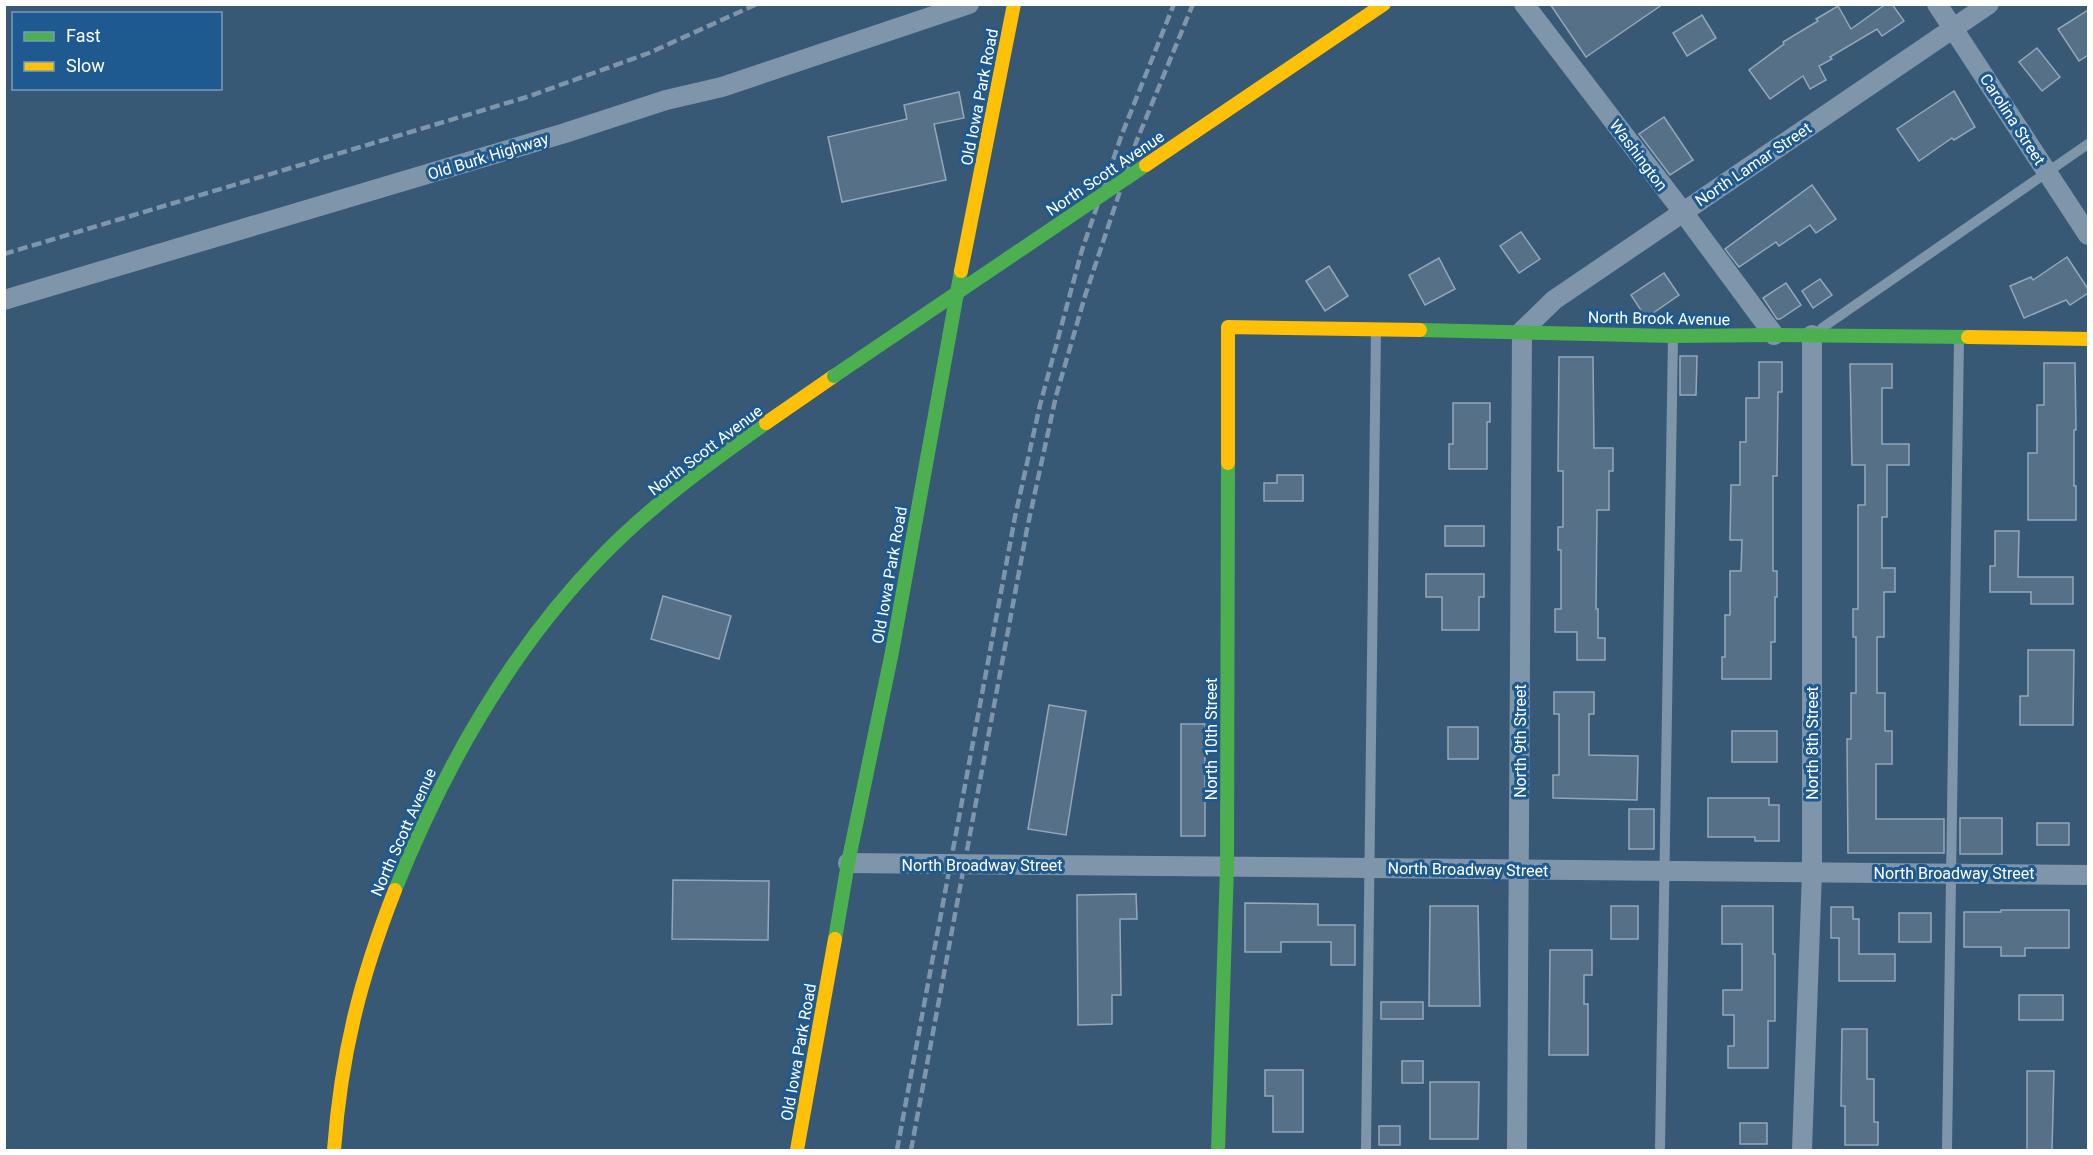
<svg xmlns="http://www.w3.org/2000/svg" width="2093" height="1155" font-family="Roboto,sans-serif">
	<rect width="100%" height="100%" fill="#385976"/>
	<g fill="#567087" stroke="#94a7b8" stroke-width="1.5">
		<polygon points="1550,4 1663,4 1586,57"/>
		<polygon points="1886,4 1892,4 1904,21 1882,36 1877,29 1830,57 1832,59 1819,66 1826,80 1810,89 1803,76 1770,99 1749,70 1784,44 1783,42 1818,21 1816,19 1838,6 1851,29"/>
		<polygon points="2088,10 2088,55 2079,61 2058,29"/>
		<polygon points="1702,15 1716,38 1687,56 1673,33"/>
		<polygon points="2037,48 2060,77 2042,91 2019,62"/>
		<polygon points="1954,91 1975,127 1954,140 1952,138 1919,161 1897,129"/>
		<polygon points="959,92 964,118 934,124 946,180 842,202 828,137 907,119 904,105"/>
		<polygon points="1664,117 1693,160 1670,175 1639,134"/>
		<polygon points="1812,185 1836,219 1816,233 1810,225 1779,246 1776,242 1739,267 1725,249"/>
		<polygon points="1521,232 1540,259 1519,273 1500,246"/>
		<polygon points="2067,257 2088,289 2088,293 2070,305 2066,300 2024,318 2010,286 2031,277 2033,280"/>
		<polygon points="1439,258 1455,289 1425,305 1409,275"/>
		<polygon points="1329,266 1348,296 1325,311 1306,281"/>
		<polygon points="1664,273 1679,295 1646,318 1631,295"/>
		<polygon points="1820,279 1832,295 1813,308 1802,291"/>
		<polygon points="1786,283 1801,305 1780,319 1777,319 1763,298"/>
		<polygon points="1680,356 1697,356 1696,395 1680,395"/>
		<polygon points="1559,357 1593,357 1594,448 1613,448 1613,471 1609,471 1609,510 1597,510 1596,609 1598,609 1598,638 1605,638 1605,660 1577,660 1577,632 1555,632 1555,609 1561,609 1561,550 1558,550 1558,527 1563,527 1563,471 1558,471"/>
		<polygon points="1759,362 1782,362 1782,392 1778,392 1777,476 1773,476 1773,571 1777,571 1777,597 1775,597 1775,642 1771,642 1771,679 1722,679 1722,657 1725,657 1725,615 1730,615 1730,571 1741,571 1742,540 1730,540 1731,485 1740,485 1740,442 1746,442 1746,398 1759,398"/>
		<polygon points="2044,363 2075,363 2076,430 2074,430 2074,486 2076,486 2076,520 2028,520 2028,453 2037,453 2037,405 2044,405"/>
		<polygon points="1850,364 1892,364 1892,388 1882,388 1882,444 1909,444 1909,465 1887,465 1887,517 1882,517 1882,568 1895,568 1895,592 1884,592 1884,637 1877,637 1877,693 1885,693 1885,731 1892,731 1892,764 1876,764 1876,819 1944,819 1944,853 1848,853 1847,739 1851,739 1851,693 1856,693 1856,637 1853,637 1853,609 1858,609 1858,505 1865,505 1865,465 1852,465"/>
		<polygon points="1453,403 1490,403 1490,422 1487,422 1487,469 1449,469 1449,444 1453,444"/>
		<polygon points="1277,475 1303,475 1303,501 1264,501 1264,483 1277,483"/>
		<rect x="1445" y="526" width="39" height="20"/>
		<polygon points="1995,531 2019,531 2018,577 2073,577 2073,604 2031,604 2031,592 1990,592 1990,566 1995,566"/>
		<polygon points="1426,574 1484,574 1484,597 1479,597 1479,630 1442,630 1442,597 1426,597"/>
		<polygon points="663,596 731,616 719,659 651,639"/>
		<polygon points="2028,650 2074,650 2073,725 2020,725 2020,696 2028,696"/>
		<polygon points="1554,692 1594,692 1594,714 1589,714 1589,755 1638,756 1637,800 1553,798 1553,775 1559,775 1559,714 1554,714"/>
		<polygon points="1049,705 1086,711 1066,835 1028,829"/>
		<rect x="1181" y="724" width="24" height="112"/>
		<rect x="1448" y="727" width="30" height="32"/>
		<rect x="1732" y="731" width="45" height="31"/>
		<polygon points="1708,798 1769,798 1769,805 1779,805 1779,841 1755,841 1755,837 1708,837"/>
		<rect x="1629" y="809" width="25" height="40"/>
		<rect x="1960" y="818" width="42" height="36"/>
		<rect x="2037" y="823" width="32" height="22"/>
		<polygon points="673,880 769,881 768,940 672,939"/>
		<polygon points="1136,894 1137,919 1120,919 1121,995 1112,995 1112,1024 1078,1025 1077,895"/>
		<polygon points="1245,903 1318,904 1318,925 1355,925 1355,965 1331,965 1331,942 1281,942 1281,952 1245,952"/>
		<polygon points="1430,906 1478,906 1480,1006 1429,1006"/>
		<rect x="1611" y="906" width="27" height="33"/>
		<polygon points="1722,906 1773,906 1773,954 1775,954 1775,1021 1768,1021 1768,1068 1728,1068 1728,1046 1734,1046 1734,1015 1723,1015 1723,990 1742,990 1742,944 1722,944"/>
		<polygon points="1831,907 1853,907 1853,919 1859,919 1859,954 1895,954 1895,981 1839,981 1839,938 1831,938"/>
		<polygon points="2001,910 2069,910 2069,948 2025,948 2025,956 2001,956 2001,947 1964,947 1964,912 2001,912"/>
		<rect x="1899" y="913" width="32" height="29"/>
		<polygon points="1550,950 1592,950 1592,975 1584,975 1584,1004 1588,1004 1588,1055 1549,1055"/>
		<rect x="2019" y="995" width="44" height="25"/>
		<rect x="1381" y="1002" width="42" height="17"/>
		<polygon points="1842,1029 1867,1029 1867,1079 1874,1079 1874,1122 1878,1122 1878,1145 1845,1145 1845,1106 1841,1106"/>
		<rect x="1402" y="1061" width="21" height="22"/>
		<polygon points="1265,1070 1303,1070 1303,1132 1273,1132 1273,1096 1265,1096"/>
		<polygon points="2027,1071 2054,1071 2052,1150 2027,1150"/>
		<polygon points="1430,1082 1479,1082 1478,1139 1430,1139"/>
		<rect x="1740" y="1123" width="27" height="21"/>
		<rect x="1379" y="1126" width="21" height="19"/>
	</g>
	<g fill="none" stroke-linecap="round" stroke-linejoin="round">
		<g stroke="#7f95a9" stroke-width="10">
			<polyline points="1822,328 2088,144"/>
			<polyline points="1366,1150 1376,330"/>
			<polyline points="1660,1150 1673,336"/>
			<polyline points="1947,1150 1959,338"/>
		</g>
		<g stroke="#7f95a9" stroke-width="20">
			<polyline points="1524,4 1683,212 1774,335"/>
			<polyline points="1937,4 2088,235"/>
			<polyline points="4,300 565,133 666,100 722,87 969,4"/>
			<polyline points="848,863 2088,875"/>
			<polyline points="1517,1150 1522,331 1554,300 1989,4"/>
			<polyline points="1802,1150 1812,872 1812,335"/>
		</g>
		<g stroke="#4caf50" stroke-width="14">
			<polyline points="1420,330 1673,336 1774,335 1968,337"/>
			<path d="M395 890C443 770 509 652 600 558 649 507 708 464 766 423"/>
			<polyline points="835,939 848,863 892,652 961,271"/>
			<polyline points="1218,1150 1227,867 1228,463"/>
		</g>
		<g stroke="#ffc107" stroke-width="14">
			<polyline points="961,271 1014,4"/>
			<polyline points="1968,337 2088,339"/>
			<polyline points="766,423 834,376"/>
			<polyline points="1228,463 1228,327 1420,330"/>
			<path d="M334 1150C341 1055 360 979 395 890"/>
			<polyline points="797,1150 835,939"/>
		</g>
		<g stroke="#7f95a9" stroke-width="4.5" stroke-dasharray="10 4.5" stroke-linecap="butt">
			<polyline points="4,254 527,97 649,53 757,4"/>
			<polyline points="897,1150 1015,517 1040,405 1082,250 1122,134 1174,4"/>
			<polyline points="911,1150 1027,529 1056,396 1085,296 1137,140 1193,4"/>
		</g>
		<polyline stroke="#4caf50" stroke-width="14" points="834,376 1146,165"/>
		<polyline stroke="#ffc107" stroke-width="14" points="1146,165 1384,4"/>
	</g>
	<g text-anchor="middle" stroke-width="6" stroke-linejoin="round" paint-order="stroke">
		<g font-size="16" fill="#fff" stroke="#1e5a90">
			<text transform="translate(979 97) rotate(-79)" y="6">Old Iowa Park Road</text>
			<text transform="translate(2013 119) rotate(57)" y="6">Carolina Street</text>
			<text transform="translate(1639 155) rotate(53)" y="6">Washington</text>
			<text transform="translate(488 156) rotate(-17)" y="6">Old Burk Highway</text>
			<text transform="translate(1753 164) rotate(-34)" y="6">North Lamar Street</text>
			<text transform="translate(1105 173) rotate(-34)" y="6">North Scott Avenue</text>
			<text transform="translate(1659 318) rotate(1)" y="6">North Brook Avenue</text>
			<text transform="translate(705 450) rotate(-37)" y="6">North Scott Avenue</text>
			<text transform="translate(889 575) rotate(-80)" y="6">Old Iowa Park Road</text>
			<text transform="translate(1211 739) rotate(-90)" y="6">North 10th Street</text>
			<text transform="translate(1520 741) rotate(-90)" y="6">North 9th Street</text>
			<text transform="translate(1812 743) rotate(-90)" y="6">North 8th Street</text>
			<text transform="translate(403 832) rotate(-66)" y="6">North Scott Avenue</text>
			<text x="982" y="871">North Broadway Street</text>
			<text transform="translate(1468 869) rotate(1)" y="6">North Broadway Street</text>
			<text x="1954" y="879">North Broadway Street</text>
			<text transform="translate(798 1052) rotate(-80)" y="6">Old Iowa Park Road</text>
		</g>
	</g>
	<rect width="2093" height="1155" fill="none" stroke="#ffffff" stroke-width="12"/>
	<rect x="12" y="12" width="210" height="78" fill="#1e5a90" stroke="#789cbc" stroke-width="1.5"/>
	<rect x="24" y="32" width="30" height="9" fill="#4caf50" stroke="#789cbc" stroke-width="1.5"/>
	<text x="66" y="42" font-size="18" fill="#ffffff">Fast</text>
	<rect x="24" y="62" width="30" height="9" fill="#ffc107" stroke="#789cbc" stroke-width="1.5"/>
	<text x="66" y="72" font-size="18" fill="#ffffff">Slow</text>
</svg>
